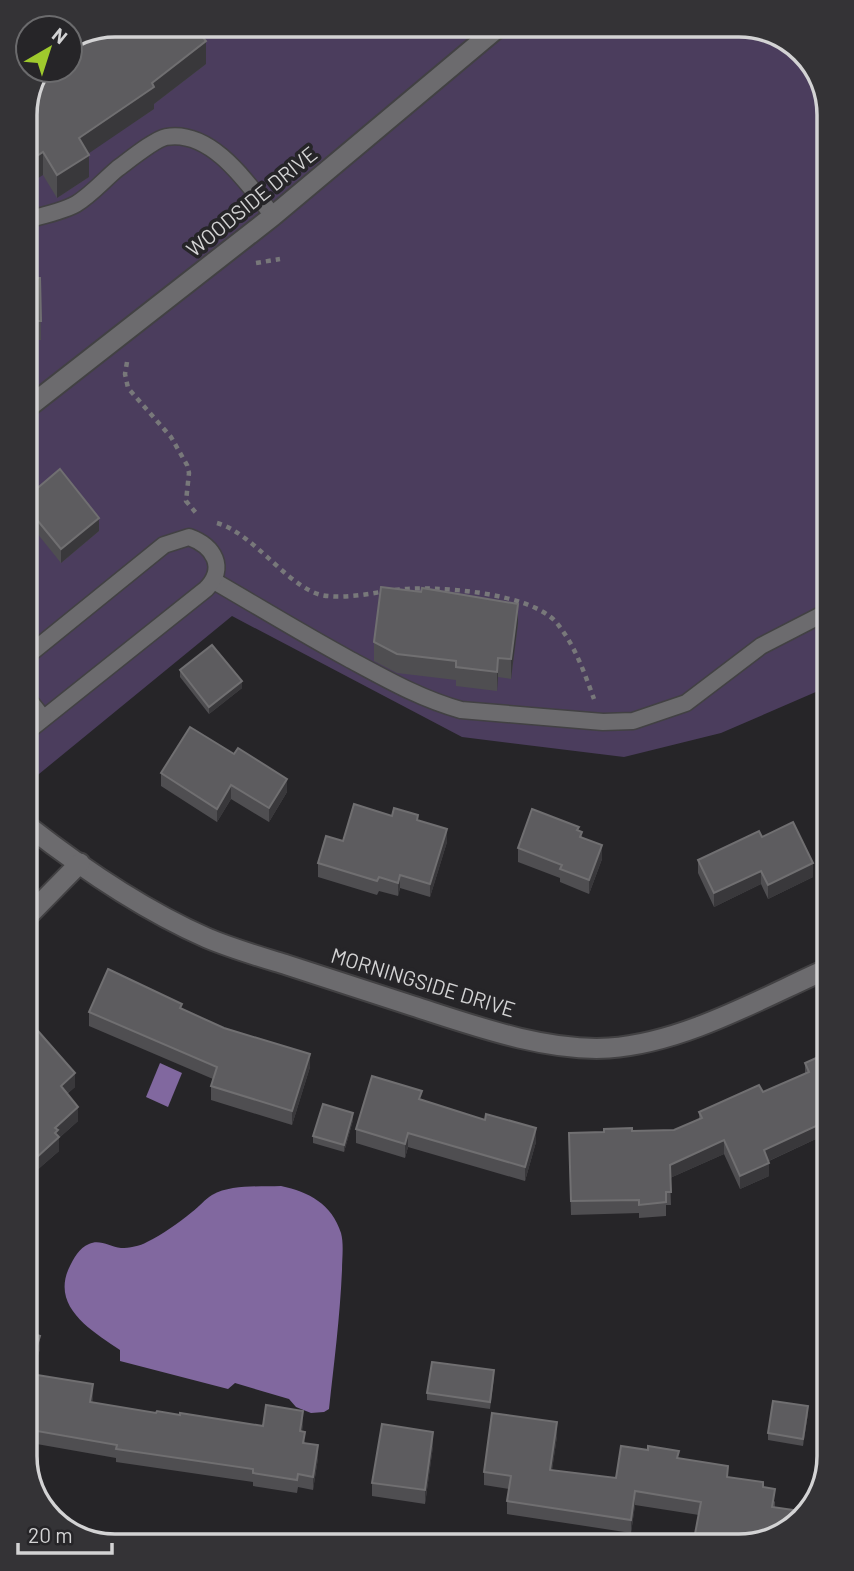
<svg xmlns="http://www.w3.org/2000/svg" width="854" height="1571" font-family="Barlow,sans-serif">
	<rect width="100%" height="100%" fill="#262528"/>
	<polygon fill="#4b3d5d" points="115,25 745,25 790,40 822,80 825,688 721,733 624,757 462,737 232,616 28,783 25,109 70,70 70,43"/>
	<g fill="#81689f">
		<polygon points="160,1063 182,1073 168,1107 146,1097"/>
		<path d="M281 1186C309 1192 332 1204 341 1233 344 1244 342 1259 342 1270 340 1317 334 1363 329 1409L324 1412 311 1413 296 1407 289 1399 235 1383 228 1389 120 1361V1350C92 1331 51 1307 69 1268 74 1258 79 1248 89 1244 100 1239 110 1247 121 1248 129 1248 140 1246 147 1242 163 1234 177 1224 192 1212 199 1207 205 1199 212 1195 232 1184 260 1187 281 1186Z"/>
	</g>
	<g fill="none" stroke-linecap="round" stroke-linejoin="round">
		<g stroke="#424143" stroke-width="19">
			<g id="service">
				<path d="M25 220C42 216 61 212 76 204 91 195 104 180 117 169 128 161 155 139 166 137 212 129 248 184 273 216"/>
				<path d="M214 581C259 607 303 634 349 659 386 679 421 699 461 710L603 722 633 721 686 703 761 646 825 613"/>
				<path d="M27 656 164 545 189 537C214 546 227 568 206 589L28 731"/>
				<polyline points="28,699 43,718"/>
			</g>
		</g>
		<g stroke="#424143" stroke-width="23">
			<g id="minor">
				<polyline points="26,409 273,216 501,25"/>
				<path d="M28 826C83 869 143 910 207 938 233 949 261 957 287 965 329 979 371 992 413 1006 472 1025 546 1052 609 1048 683 1043 760 999 827 969"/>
				<polyline points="29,915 80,863"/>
			</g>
		</g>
		<g stroke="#78787a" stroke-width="4.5" stroke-dasharray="5 5" stroke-linecap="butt">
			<polyline points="256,263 280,259"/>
			<polyline points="127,362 125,374 128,388 171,437 187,465 189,473 186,501 196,513"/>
			<path d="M217 523C256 534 292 594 328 596 347 598 368 594 387 591"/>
			<path d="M395 590C434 585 529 592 556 622 575 645 584 672 594 699"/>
		</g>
		<use href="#service" stroke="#6c6b6e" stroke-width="16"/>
		<use href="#minor" stroke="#6c6b6e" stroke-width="19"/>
	</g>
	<g fill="#4f4e51">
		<polygon points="121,36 206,64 154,104 154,109 88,153 89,177 57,198 43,175 25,109"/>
		<polygon points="26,278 40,278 41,340 26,340"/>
		<polygon points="27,497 99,531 61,563 28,522 28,517 27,515"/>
		<polygon points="518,623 511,679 498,677 497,691 456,686 456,680 397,673 374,661 374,642"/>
		<polygon points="180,670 242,688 209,714 180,677"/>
		<polygon points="161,773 287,792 269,822 231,799 217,822 161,786"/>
		<polygon points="392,816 418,821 447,842 430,897 400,888 398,896 379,891 377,895 318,877 318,863 343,841"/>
		<polygon points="579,831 582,837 602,859 589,894 560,882 560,878 518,862 518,848"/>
		<polygon points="762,837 813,877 768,899 761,884 714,907 698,873 698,860"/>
		<polygon points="182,1009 310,1067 292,1125 211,1100 211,1086 213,1079 89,1026 89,1012"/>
		<polygon points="29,1024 75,1087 67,1094 78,1121 59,1138 59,1151 36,1171 30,1165"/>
		<polygon points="827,1053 821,1145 818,1138 769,1161 769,1176 740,1189 724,1154 670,1178 671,1205 666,1205 666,1216 639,1218 639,1213 571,1215 569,1146 632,1131 674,1130 699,1119 699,1112 763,1092 805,1074 805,1063"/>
		<polygon points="422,1100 536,1142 525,1181 408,1147 405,1158 356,1143 356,1129"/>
		<polygon points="353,1120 344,1152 313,1143 313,1136"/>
		<polygon points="31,1333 40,1349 32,1374 93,1397 92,1403 156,1413 180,1415 263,1426 303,1424 302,1431 305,1444 318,1458 313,1490 298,1487 297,1493 253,1486 253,1482 116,1462 116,1458 31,1443"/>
		<polygon points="494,1377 490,1409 427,1400 427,1393"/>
		<polygon points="808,1413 803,1446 768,1440 768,1433"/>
		<polygon points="557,1436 552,1470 616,1478 679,1458 728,1477 763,1487 775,1502 774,1539 695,1540 699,1515 635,1505 631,1533 507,1514 507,1501 509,1489 484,1485 484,1472"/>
		<polygon points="433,1446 425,1504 372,1496 372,1483"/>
	</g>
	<g fill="#39383b">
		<polygon points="206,41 206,64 154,104 154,109 79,160 79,138"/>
		<polygon points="43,152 43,175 25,186 25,164"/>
		<polygon points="89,155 89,177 57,198 57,175"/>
		<polygon points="99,518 99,531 61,563 61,549"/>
		<polygon points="518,604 518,623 511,679 511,659"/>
		<polygon points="498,658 498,677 497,691 497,672"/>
		<polygon points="242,681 242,688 209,714 209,707"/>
		<polygon points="287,779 287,792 269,822 269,808"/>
		<polygon points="231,785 231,799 217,822 217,809"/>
		<polygon points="447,829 447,842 430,897 430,884"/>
		<polygon points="602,845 602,859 589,894 589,880"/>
		<polygon points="813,863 813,877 768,899 768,885"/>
		<polygon points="761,871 761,884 714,907 714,893"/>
		<polygon points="400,875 400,888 398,896 398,883"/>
		<polygon points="310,1054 310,1067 292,1125 292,1111"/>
		<polygon points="75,1073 75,1087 61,1099 61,1086"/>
		<polygon points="78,1107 78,1121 59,1138 59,1151 36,1171 36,1158 55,1128"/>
		<polygon points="353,1113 353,1120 344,1152 344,1145"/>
		<polygon points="818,1125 818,1138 764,1163 764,1150"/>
		<polygon points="536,1128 536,1142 525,1181 525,1167"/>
		<polygon points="828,1128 828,1142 821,1145 821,1131"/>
		<polygon points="408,1133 408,1147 405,1158 405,1144"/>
		<polygon points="724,1140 724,1154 670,1178 670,1165"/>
		<polygon points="769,1163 769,1176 740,1189 740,1176"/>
		<polygon points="40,1336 40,1349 31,1378 31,1365"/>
		<polygon points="93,1384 93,1397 90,1416 90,1402"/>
		<polygon points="808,1406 808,1413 803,1446 803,1439"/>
		<polygon points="303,1411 303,1424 300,1444 300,1431"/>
		<polygon points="557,1422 557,1436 550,1483 550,1470"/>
		<polygon points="433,1432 433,1446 425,1504 425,1490"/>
		<polygon points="318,1445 318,1458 313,1490 313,1477"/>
		<polygon points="635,1491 635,1505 631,1533 631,1520"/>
	</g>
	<g fill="#5d5c5f" stroke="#706f71" stroke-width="2">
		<polygon points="136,24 193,25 206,41 152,83 154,87 79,138 89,155 57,175 43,152 25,164 25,109 42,70 70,70 70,43 114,25 121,36"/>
		<polygon points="26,278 40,278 41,321 26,321"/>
		<polygon points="60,469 99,518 61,549 28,509 31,507 27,501 27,497"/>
		<polygon points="381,587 421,592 422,588 518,604 511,659 498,658 497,672 456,667 456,661 397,654 374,642"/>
		<polygon points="212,645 242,681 209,707 180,670"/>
		<polygon points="190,727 234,754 238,748 287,779 269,808 231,785 217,809 161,773"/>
		<polygon points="354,804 392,816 394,808 418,815 417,820 447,829 430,884 400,875 398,883 379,877 377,881 318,863 326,836 343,841"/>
		<polygon points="532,809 579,827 577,830 582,832 580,837 602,845 589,880 560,869 562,865 518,848"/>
		<polygon points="793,822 813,863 768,885 761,871 714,893 698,860 759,831 762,837"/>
		<polygon points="108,969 182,1004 180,1008 224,1028 310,1054 292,1111 211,1086 217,1067 89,1012"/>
		<polygon points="31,1023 75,1073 61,1086 78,1107 55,1128 58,1130 55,1133 59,1137 36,1158 30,1151 29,1024"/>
		<polygon points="827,1053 828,1128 821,1131 818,1125 764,1150 769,1163 740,1176 724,1140 670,1165 671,1192 666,1192 666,1202 639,1205 639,1200 571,1201 569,1133 604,1132 604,1129 632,1128 632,1131 674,1130 702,1118 699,1112 759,1085 763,1092 809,1072 805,1063"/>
		<polygon points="372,1076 422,1091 419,1099 485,1120 486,1114 536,1128 525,1167 408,1133 405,1144 356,1129"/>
		<polygon points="323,1104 353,1113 344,1145 313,1136"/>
		<polygon points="31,1333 40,1336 31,1365"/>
		<polygon points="432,1362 494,1370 490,1402 427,1393"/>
		<polygon points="31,1374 93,1384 90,1402 156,1413 157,1411 180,1415 180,1413 263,1426 266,1405 303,1411 300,1431 305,1432 303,1443 318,1445 313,1477 298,1474 297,1480 253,1473 253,1469 116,1449 117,1445 31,1430"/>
		<polygon points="773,1401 808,1406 803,1439 768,1433"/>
		<polygon points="492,1413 557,1422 550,1470 616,1478 621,1446 648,1450 648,1446 679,1451 677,1458 728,1466 727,1477 763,1482 763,1487 775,1489 772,1507 807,1512 774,1539 731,1540 695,1534 701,1502 635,1491 631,1520 507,1501 511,1476 484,1472"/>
		<polygon points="382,1424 433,1432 425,1490 372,1483"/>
	</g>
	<g text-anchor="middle" stroke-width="7" stroke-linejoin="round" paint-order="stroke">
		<g font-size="21" fill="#d3d3d4" stroke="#262528">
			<text transform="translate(252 202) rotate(-39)" y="7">WOODSIDE DRIVE</text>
			<text transform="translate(423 983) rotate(17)" y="7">MORNINGSIDE DRIVE</text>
		</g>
	</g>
	<path d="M0 0H854V1571H0ZM115 37H739A78 78 0 0 1 817 115V1456A78 78 0 0 1 739 1534H115A78 78 0 0 1 37 1456V115A78 78 0 0 1 115 37Z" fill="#343336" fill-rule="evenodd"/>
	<path fill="none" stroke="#d3d3d4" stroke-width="3.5" d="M115 37H739A78 78 0 0 1 817 115V1456A78 78 0 0 1 739 1534H115A78 78 0 0 1 37 1456V115A78 78 0 0 1 115 37Z"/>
	<g transform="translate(49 49) rotate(39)"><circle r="33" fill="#262528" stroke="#6b6b6d" stroke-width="2"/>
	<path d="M0-5L12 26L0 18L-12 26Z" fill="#9fca2d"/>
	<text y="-10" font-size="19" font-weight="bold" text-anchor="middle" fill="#d3d3d4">N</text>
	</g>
	<path d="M18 1543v10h94v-10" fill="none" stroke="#d3d3d4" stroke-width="3.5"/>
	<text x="28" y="1543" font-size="21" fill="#d3d3d4" stroke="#262528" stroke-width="5" paint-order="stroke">20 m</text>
</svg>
